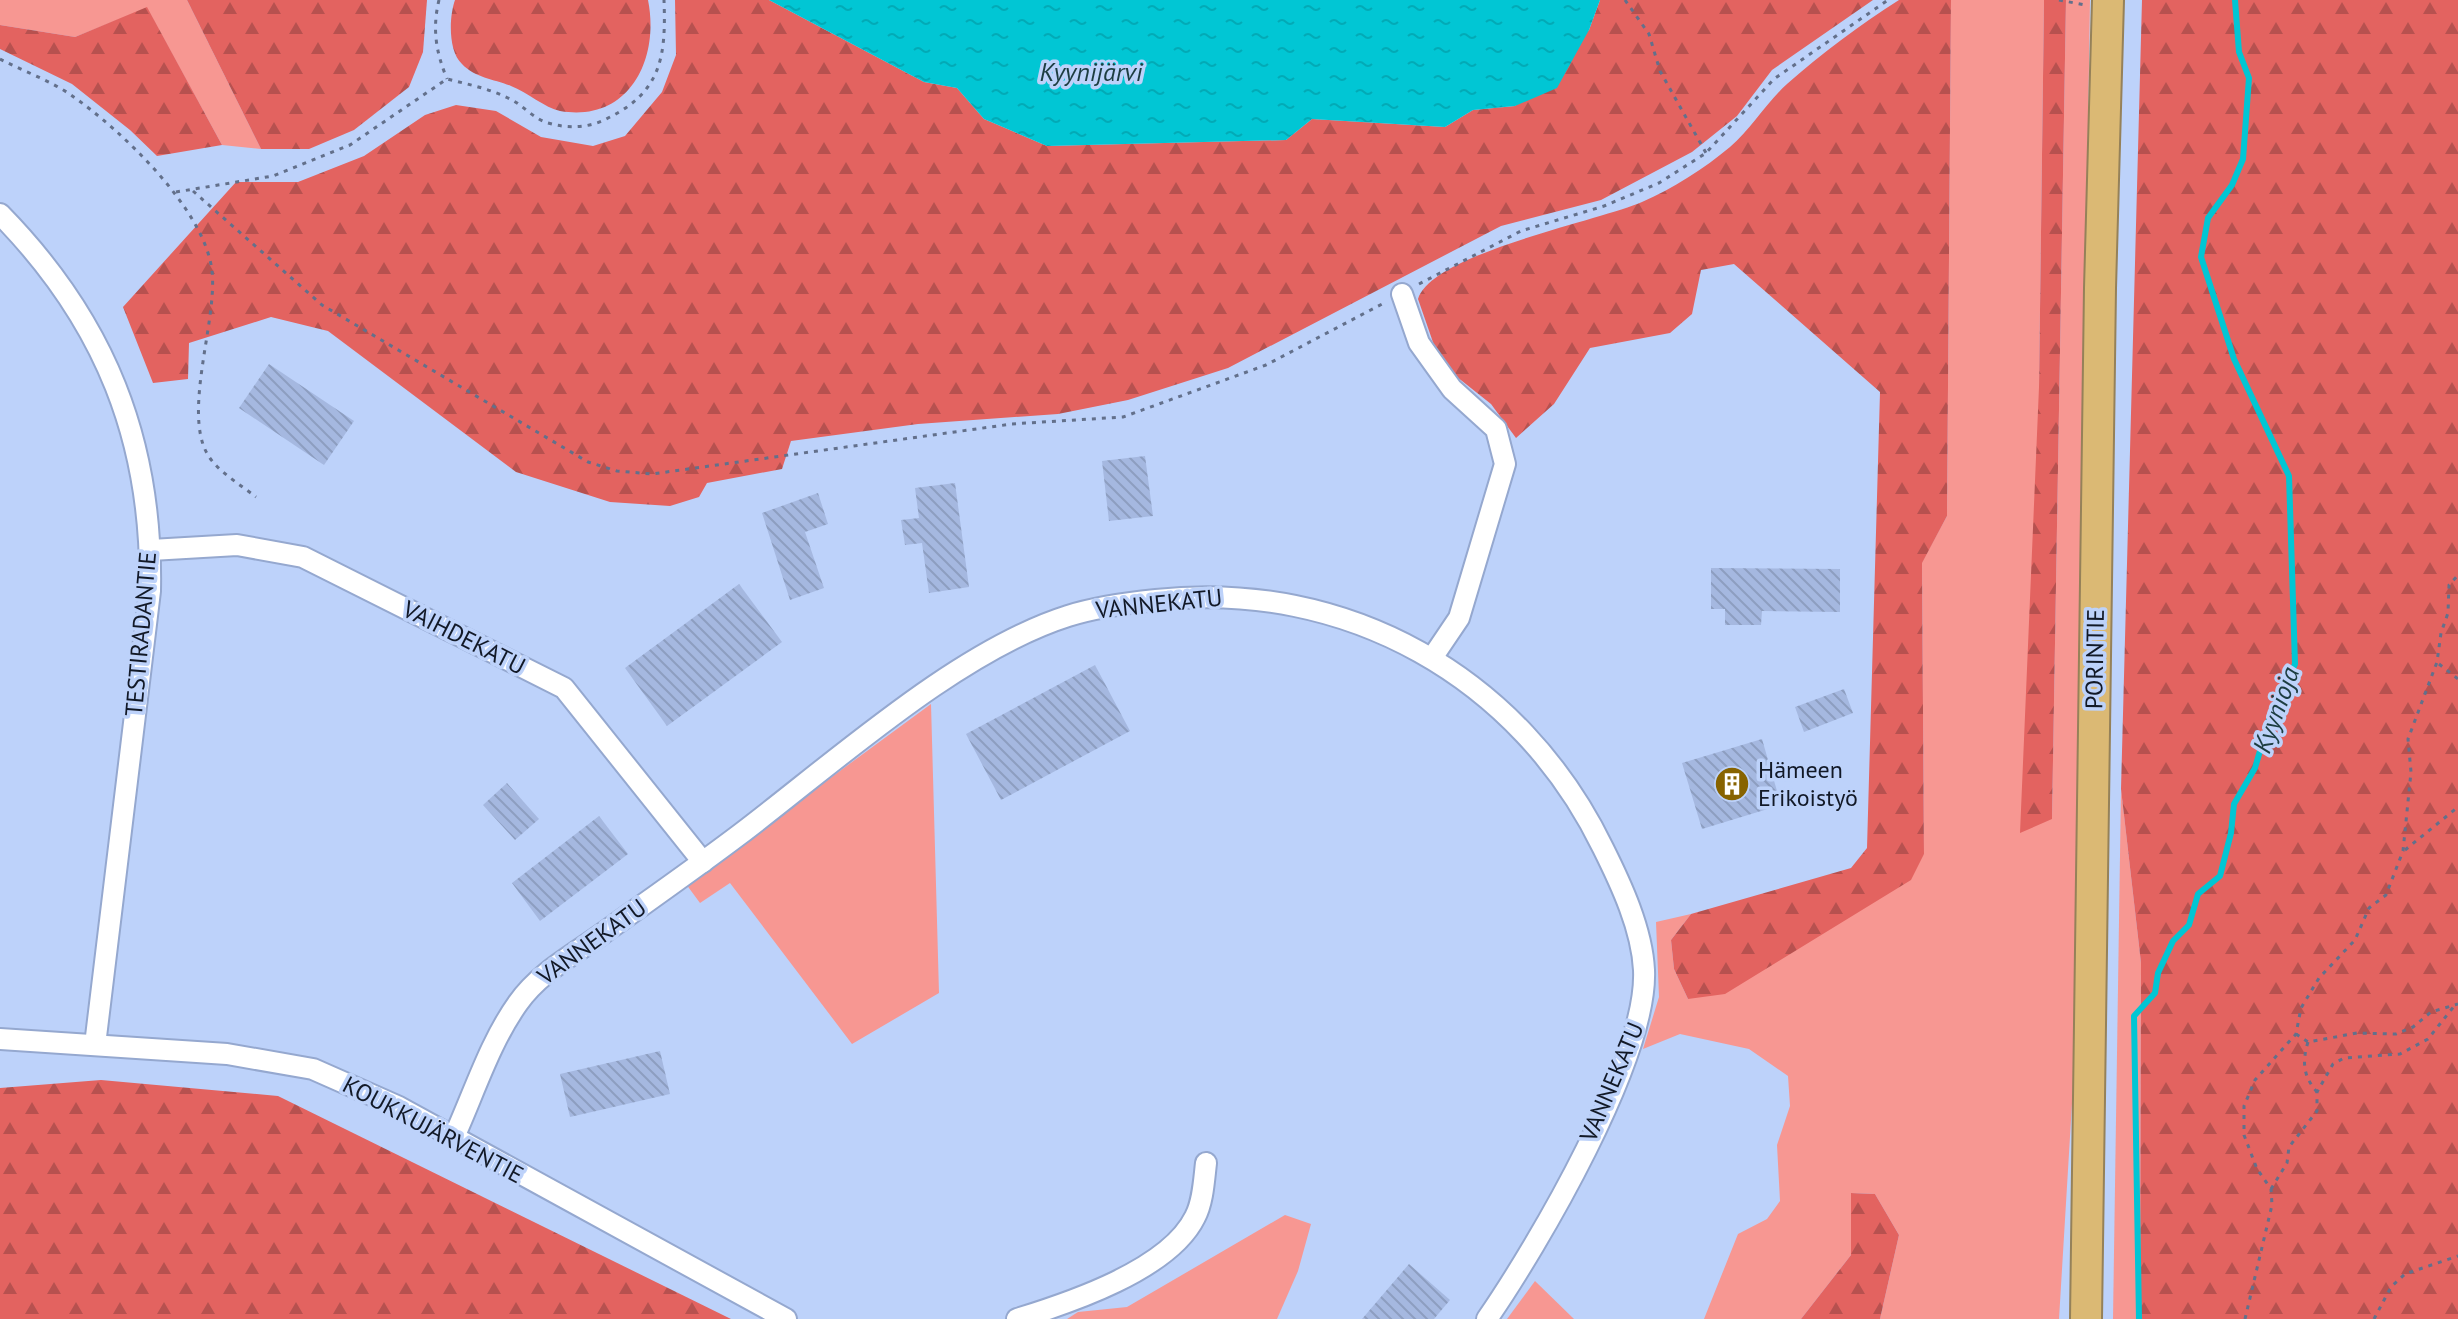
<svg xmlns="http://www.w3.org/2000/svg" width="2458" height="1319" font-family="'PT Sans',sans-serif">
	<defs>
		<pattern id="forest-firs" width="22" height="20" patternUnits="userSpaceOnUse" patternTransform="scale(2)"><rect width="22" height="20" fill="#e36360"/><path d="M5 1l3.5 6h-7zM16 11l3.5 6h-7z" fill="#b7514f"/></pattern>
		<pattern id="water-ripples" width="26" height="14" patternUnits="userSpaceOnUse" patternTransform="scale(2)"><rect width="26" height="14" fill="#01c6d4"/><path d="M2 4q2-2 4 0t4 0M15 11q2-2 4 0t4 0" fill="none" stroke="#02aab6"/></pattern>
		<pattern id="building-back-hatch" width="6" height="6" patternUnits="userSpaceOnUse" patternTransform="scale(2)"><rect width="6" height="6" fill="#a5b8e0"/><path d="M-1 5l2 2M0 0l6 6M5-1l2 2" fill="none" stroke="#8d9ec0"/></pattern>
	</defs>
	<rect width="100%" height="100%" fill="#bdd2fa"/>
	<g fill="#f79792">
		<polygon points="0,0 187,0 261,149 222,145 147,8 75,37 0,25"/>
		<polygon points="1951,0 2044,0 2039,387 2052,819 2066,0 2090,0 2073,1087 2059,1319 1880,1319 1899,1235 1875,1194 1852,1193 1851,1255 1801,1319 1704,1319 1738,1234 1767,1219 1780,1201 1777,1145 1790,1106 1788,1076 1749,1049 1680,1034 1643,1049 1659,997 1656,922 1691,914 1671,940 1674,969 1688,999 1924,854 1922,562 1947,516"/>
		<polygon points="931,704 939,993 852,1044 730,883 700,903 686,884"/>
		<polygon points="2121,789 2141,963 2140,1319 2113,1319"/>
		<polygon points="1285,1215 1311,1224 1298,1271 1277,1319 1067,1319 1078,1312 1127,1307"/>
		<polygon points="1535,1281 1574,1319 1507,1319"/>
	</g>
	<g fill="url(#forest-firs)">
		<polygon points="187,0 427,0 423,52 409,87 354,130 309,149 261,149"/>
		<path d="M455 0H648C660 59 629 123 560 111 545 108 527 92 511 86 494 79 475 78 462 64 448 51 449 17 455 0Z"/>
		<polygon points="675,0 769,0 924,82 957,88 984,119 1047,146 1286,140 1312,119 1445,127 1473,110 1515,106 1589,30 1600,0 1873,0 1772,70 1737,116 1692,152 1601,200 1501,226 1228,368 1128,400 1058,414 918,424 791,441 782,469 707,483 699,497 670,506 610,502 516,472 328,331 271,317 189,343 188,379 153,383 123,307 236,182 298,182 364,156 425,115 456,105 496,111 541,137 593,146 625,136 662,92 676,55"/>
		<path d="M1899 0H1951L1947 516 1922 563 1924 854 1911 880 1725 994 1688 999 1674 969 1671 940 1691 914 1851 868 1867 848 1880 392 1734 264 1701 270 1692 314 1670 333 1590 348 1554 404 1516 438 1491 404 1452 373 1435 348 1418 299C1432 253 1599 221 1642 202 1672 189 1705 168 1730 147 1751 129 1766 103 1787 84 1821 54 1861 24 1899 0Z"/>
		<polygon points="2044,0 2066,0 2052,819 2020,833 2039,387"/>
		<polygon points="2142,0 2458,0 2458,1319 2140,1319 2141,963 2121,789"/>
		<polygon points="147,7 222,145 157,156 130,130 72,84 0,49 0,25 75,37"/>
		<polygon points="101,1080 278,1096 731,1319 0,1319 0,1088"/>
		<polygon points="1851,1193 1875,1194 1899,1235 1880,1319 1801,1319 1851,1255"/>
	</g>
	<polygon fill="url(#water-ripples)" points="769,0 1600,0 1589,30 1557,88 1515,106 1473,110 1445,127 1312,119 1286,140 1047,146 984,119 957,88 924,82"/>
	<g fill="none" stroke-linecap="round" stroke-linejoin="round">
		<polyline stroke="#01c6d4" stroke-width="6" points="2139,1319 2134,1016 2155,993 2158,973 2173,941 2189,925 2198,894 2220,876 2231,833 2234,804 2255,768 2269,720 2295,664 2289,476 2234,359 2201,257 2208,218 2232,185 2243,159 2249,78 2239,52 2235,0"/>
	</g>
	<g fill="url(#building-back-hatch)">
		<polygon points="269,364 354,421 324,465 239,408"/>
		<polygon points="1145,456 1153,516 1109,521 1102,461"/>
		<polygon points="955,483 969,587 929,593 922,543 905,545 901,520 919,518 915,488"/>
		<polygon points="818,493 828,524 805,532 824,588 790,600 762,513"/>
		<polygon points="1711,568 1840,569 1840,612 1762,611 1761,625 1725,625 1725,609 1711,609"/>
		<polygon points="739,584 782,642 667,726 625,668"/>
		<polygon points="1095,665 1130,731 1001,800 966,734"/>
		<polygon points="1844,689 1853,713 1804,732 1795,707"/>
		<polygon points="1762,739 1781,805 1702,829 1682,763"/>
		<polygon points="507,783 539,819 515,840 483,805"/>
		<polygon points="599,816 628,854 540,921 512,883"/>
		<polygon points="660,1051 670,1094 570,1117 560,1074"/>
		<polygon points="1409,1264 1450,1300 1434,1319 1362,1319"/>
	</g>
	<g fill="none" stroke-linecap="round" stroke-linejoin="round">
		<g stroke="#95a8cf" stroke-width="24">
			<g id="minor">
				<path d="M0 214C105 321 153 441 150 591L95 1045"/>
				<polyline points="1402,294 1419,343 1452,389 1496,429 1505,464 1459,618 1432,658"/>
				<polyline points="151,550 237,545 303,557 564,688 703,862"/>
				<polyline points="0,1039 227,1054 313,1069 399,1107 786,1319"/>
				<path d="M454 1137C474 1093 490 1042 518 1003 539 973 573 955 602 934 648 901 694 869 739 835 833 764 957 651 1068 616 1096 607 1127 603 1156 600 1346 579 1520 677 1603 848 1621 884 1642 929 1644 970 1648 1058 1538 1245 1487 1319"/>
				<path d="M1017 1319C1069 1303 1169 1270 1195 1217 1203 1202 1204 1180 1206 1163"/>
			</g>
		</g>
		<g stroke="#958159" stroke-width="34">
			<polyline id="highway" points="2086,1319 2100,288 2108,0"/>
		</g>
		<g stroke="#63708b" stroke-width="3" stroke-dasharray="4 6" stroke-linecap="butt">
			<path d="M439 0C432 29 436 52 447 79"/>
			<polyline points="1625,0 1649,34 1660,71 1706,153"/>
			<polyline points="2059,0 2085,5"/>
			<path d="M0 59C23 71 49 80 71 95 121 130 205 209 212 271 218 323 178 423 213 462 224 475 242 486 256 497"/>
			<polyline points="193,191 322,305 588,462 617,471 652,474 1012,424 1123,417 1266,365 1384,303"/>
			<path d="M176 192 273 176 350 145 447 79C471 85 496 90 517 103 527 110 537 120 548 123 569 129 590 128 608 118 662 92 666 55 664 0"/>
			<polyline points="1419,284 1521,231 1604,206 1659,183 1706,153 1774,79 1888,0"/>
			<polyline points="2439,664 2458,679"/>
			<polyline points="2405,850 2458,807"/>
			<polyline points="2296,1034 2308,1042 2357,1033 2396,1034 2413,1027 2431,1012 2458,1004"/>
			<path d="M2308 1042C2302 1062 2303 1076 2317 1092"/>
			<polyline points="2271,1189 2287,1163 2289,1147 2317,1111 2317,1092 2333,1064 2344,1058 2400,1054 2428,1039 2455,1005"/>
			<polyline points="2245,1319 2272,1205 2271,1189 2257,1169 2244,1135 2244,1106 2255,1080 2296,1034 2301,1008 2319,978 2355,940 2369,908 2386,895 2403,851 2411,772 2408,739 2437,662 2441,633 2448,613 2449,585 2458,575"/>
			<polyline points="2374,1319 2391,1287 2405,1274 2458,1256"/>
		</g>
		<use href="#minor" stroke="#fff" stroke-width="20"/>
		<use href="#highway" stroke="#dbb974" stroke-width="30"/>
	</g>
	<defs>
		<g id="building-disc" transform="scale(1.8)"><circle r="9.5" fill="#876300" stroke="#bdd2fa"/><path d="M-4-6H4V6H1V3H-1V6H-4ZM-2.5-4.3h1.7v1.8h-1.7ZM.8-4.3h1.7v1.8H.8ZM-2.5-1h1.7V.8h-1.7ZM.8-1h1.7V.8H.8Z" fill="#fff"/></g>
	</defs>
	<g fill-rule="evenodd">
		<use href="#building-disc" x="1732" y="784"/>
	</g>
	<g text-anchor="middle" stroke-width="7" stroke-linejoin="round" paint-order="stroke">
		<g font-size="24" fill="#121927" stroke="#bdd2fa">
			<text transform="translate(1159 604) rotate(-6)" y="8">VANNEKATU</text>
			<text transform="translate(141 634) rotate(-85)" y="8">TESTIRADANTIE</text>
			<text transform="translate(464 638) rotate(27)" y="8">VAIHDEKATU</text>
			<text transform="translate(2095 659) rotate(-89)" y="8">PORINTIE</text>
			<text transform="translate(592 942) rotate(-36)" y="8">VANNEKATU</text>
			<text transform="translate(1612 1082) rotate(-67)" y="8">VANNEKATU</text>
			<text transform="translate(433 1130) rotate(28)" y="8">KOUKKUJÄRVENTIE</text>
		</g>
		<g font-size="24" fill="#121927" stroke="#bdd2fa" text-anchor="start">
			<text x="1758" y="778">Hämeen<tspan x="1758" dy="28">Erikoistyö</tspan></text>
		</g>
		<g font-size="26" font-style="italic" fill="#1d3d41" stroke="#bdd2fa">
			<text x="1091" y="81">Kyynijärvi</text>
			<text transform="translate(2276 710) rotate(-70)" y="9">Kyynioja</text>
		</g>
	</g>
</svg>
